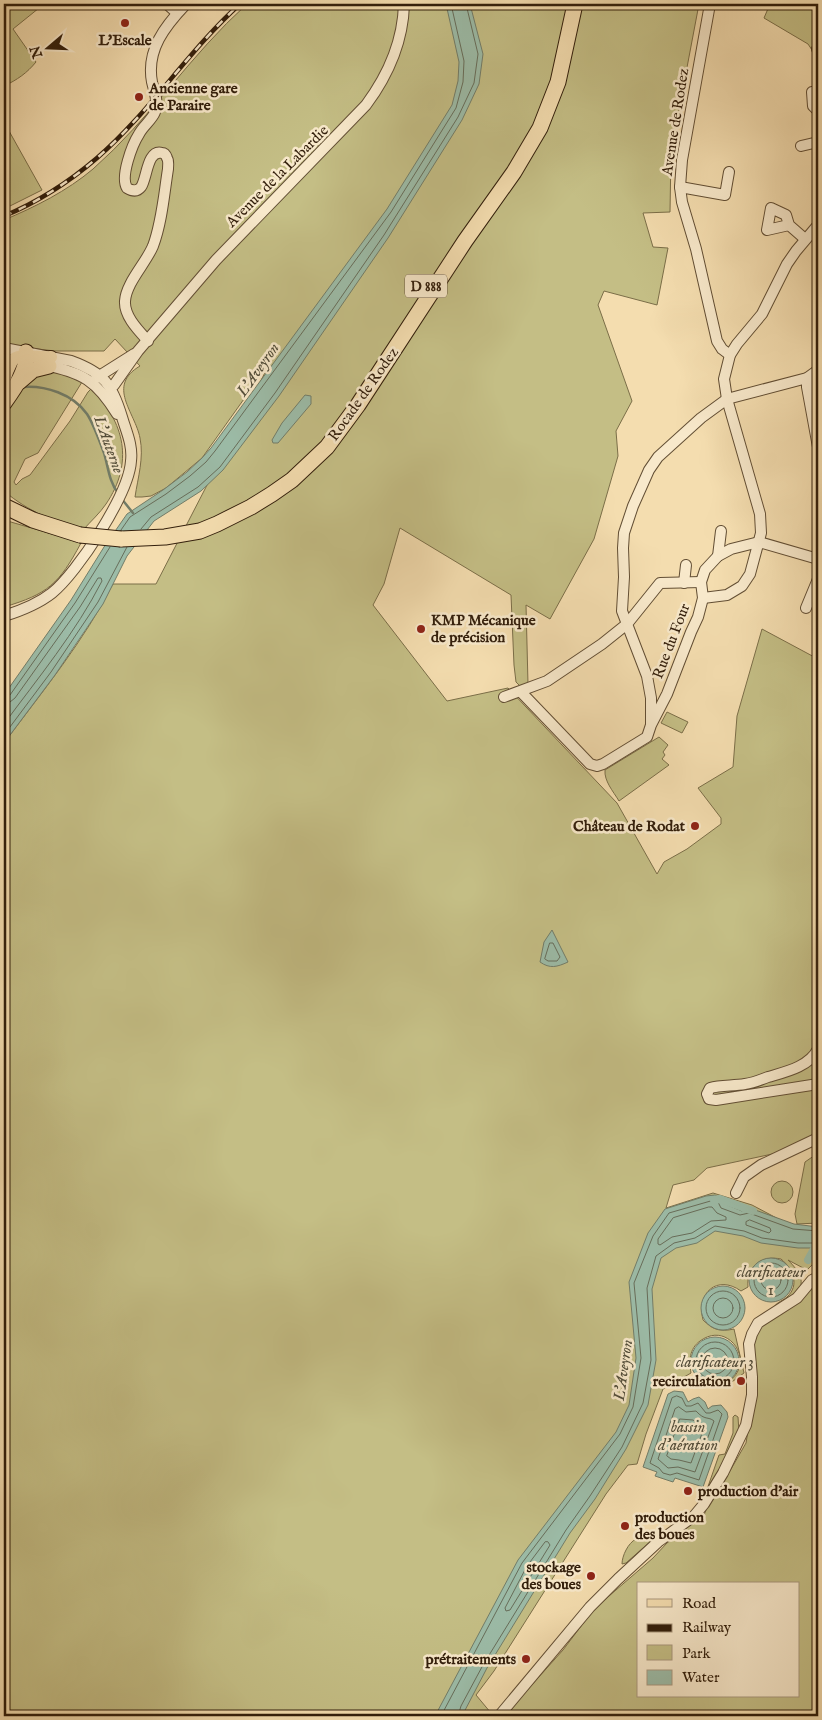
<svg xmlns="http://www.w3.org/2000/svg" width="822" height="1720" font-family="'IM FELL English',serif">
	<rect width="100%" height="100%" fill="#f4ddaf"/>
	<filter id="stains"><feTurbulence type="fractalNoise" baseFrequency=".004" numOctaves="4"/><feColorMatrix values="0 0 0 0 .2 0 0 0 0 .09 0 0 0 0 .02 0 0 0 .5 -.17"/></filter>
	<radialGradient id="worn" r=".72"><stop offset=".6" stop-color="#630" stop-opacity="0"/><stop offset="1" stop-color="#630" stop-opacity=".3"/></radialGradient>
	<g fill="#c4be85" stroke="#7b6e48" fill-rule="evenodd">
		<path d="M4 4H44L13 29 36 62C27 73 17 80 4 86Z"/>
		<path d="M247 4H699L671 152 670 212 643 213 653 247 668 248 657 305 604 291 598 305 632 401 616 431 618 456 594 539 550 619 526 605 528 684 521 687 516 682 514 665 511 595 400 528 384 584 373 605 447 701 508 688 617 803 657 874 664 862 687 849 721 824V818L698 788 733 767 737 716 762 629 818 659V1133L777 1153 707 1168 694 1180 673 1185 666 1208 713 1193 752 1205 818 1240V1259L807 1270 788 1260C815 1287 796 1293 772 1310 776 1302 781 1302 787 1297 800 1285 793 1269 781 1259 762 1255 746 1266 748 1287L741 1291C717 1274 696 1293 703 1320 713 1330 720 1332 734 1329L744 1373 725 1387 721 1385C761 1370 731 1318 700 1341 689 1349 689 1361 691 1373L663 1389 646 1434 637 1464 628 1465 606 1494 494 1671 476 1695 491 1713 488 1716H4V743C42 692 84 641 113 584H156L271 361 202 458 166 488 151 496 142 497H135C138 477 144 458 140 438 135 412 106 386 140 366L115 339 104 351H55L4 345V220C35 207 67 191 93 169 150 119 191 54 247 4Z"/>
		<polygon points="770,4 818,4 818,48 814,53 808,44 764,18"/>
		<polygon points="4,122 42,190 4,209"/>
		<path d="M55 371 82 382 38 453 25 459 14 482 16 485 22 479 30 475 70 421 88 392 91 389C125 422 134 463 106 504 100 513 91 521 83 530 53 521 29 512 4 491V414L24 382 33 372Z"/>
		<path d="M4 520 59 536 81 543C59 584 48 594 4 607Z"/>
		<polygon points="667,712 688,722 682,733 661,723"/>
		<path d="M659 737 668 745 663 752 665 755 662 759 669 765 619 801C613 791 604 781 605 770Z"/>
		<polygon points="818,1153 818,1223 797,1224 795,1214 805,1162"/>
		<circle cx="782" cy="1192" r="11"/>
		<path d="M815 1284 818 1285V1716H671L648 1714 649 1716H504L563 1650 594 1609 653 1558 667 1543 704 1515 709 1503 719 1490 746 1443 750 1419 754 1342 760 1327ZM638 1584H798V1696H638Z"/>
		<polygon points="735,1415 738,1417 739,1432 721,1470 704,1498 719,1455 725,1454 733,1433 733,1417"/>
		<path d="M650 1531 654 1535 652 1540 626 1563 622 1564C622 1556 628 1543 636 1539 642 1536 644 1537 650 1531Z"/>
	</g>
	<g fill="#9cbca8" stroke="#727d69">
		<polygon points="446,4 470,4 483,54 479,84 462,120 388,238 279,396 223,470 201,491 154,521 127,556 103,604 55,675 4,743 4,695 71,600 104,547 127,514 163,490 187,472 202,458 211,448 387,209 452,105 458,81 459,62"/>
		<polygon points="305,395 311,396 311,404 278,443 273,443 272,440 282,423"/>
		<path d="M552 930 568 962C557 967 550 969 540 962L544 942Z"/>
		<polygon points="715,1195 724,1200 723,1203 742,1211 747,1207 794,1224 818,1227 818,1248 798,1248 761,1243 743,1236 715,1231 697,1243 676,1248 661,1258 652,1289 656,1360 648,1405 626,1449 595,1499 570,1533 487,1668 462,1716 435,1716 518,1560 616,1432 629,1405 636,1358 629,1282 648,1233 665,1209 706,1196"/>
		<circle cx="771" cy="1280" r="22"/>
		<circle cx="723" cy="1308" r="22"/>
		<circle cx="715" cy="1361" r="24"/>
		<polygon points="674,1391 683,1392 688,1402 693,1399 699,1397 705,1402 708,1409 712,1406 721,1405 727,1412 728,1417 703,1487 675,1478 673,1482 655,1476 657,1472 643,1467 668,1394"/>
	</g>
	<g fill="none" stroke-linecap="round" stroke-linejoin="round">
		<g stroke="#676d5a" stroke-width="1">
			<polyline points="141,529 151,517 198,487 220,467 275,393 384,235 458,117 474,83 478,54 466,4"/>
			<polyline points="121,530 130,517 166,494 190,476 206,462 215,451 391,212 456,108 463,82 464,61 451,4"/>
			<polyline points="4,697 10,695 75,603 110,547"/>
			<path d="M4 703 10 702 15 698 80 607 98 578H101L102 581C76 632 38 678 4 724"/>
			<polyline points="4,735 51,672 98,602 127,547"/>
			<polygon points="550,943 553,943 560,957 557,961 548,961 545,959"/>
			<polygon points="709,1207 712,1207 717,1213 726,1217 726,1220 711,1221 692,1233 672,1237 660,1245 658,1244 658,1239 673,1218"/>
			<polygon points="750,1220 770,1228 771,1231 769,1233 746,1225 746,1222"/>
			<circle cx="771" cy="1280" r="17"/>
			<circle cx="771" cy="1280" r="10"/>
			<circle cx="723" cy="1308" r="17"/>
			<circle cx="723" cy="1308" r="10"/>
			<circle cx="715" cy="1361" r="19"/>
			<circle cx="715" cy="1361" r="13"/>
			<polygon points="677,1396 682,1398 686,1406 691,1406 698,1403 706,1413 710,1413 718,1410 722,1414 699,1480 677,1473 670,1475 663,1473 659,1468 650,1463 672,1398"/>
			<path d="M679 1407 686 1412 696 1411C705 1421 708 1416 714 1421L695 1472 678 1467 668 1468 658 1459 675 1409Z"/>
			<polygon points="680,1419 693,1420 704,1428 691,1463 679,1460 671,1459 667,1456"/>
			<polygon points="548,1542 550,1545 510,1610 506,1611 505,1608 527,1566 545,1542"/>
			<polyline points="441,1716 522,1563 620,1434 633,1407 641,1358 634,1283 653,1236 669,1213 714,1200 718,1202 721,1208 740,1215 749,1213 793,1229 818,1231"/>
			<polyline points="458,1716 461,1706 483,1665 566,1530 590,1496 622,1447 643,1403 651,1360 647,1288 656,1256 674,1243 695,1238 715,1226 744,1231 762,1238 798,1243 818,1243"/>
		</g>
		<g stroke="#727d69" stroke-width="2.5">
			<path d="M22 387C45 385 73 394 87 414 93 423 100 442 104 453 108 466 109 482 118 493"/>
			<polyline points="121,498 133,513"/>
		</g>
		<g stroke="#9cbca8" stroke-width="8">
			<polyline points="714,1200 720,1199 753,1211"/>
			<polyline points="808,1260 818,1242"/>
		</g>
		<g stroke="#624e34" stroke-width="12">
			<g id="minor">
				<polyline points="167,4 177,13"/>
				<polyline points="710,4 682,160 680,187 682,202 696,249 717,341 722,349 730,355"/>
				<polyline points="817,49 818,51"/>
				<polyline points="812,92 813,106 818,111"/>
				<polyline points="801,146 818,142"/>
				<polyline points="680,187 725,195 729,172"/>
				<polyline points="789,225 786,215 771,208 767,230 789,225 805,239"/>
				<path d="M148 341C138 330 124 316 125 301 126 283 146 263 153 246 162 222 164 194 168 169 168 165 169 161 167 158 166 155 165 153 162 153 147 149 147 179 141 187 137 192 132 191 127 188 120 177 132 145 139 134 143 126 152 120 155 112 159 102 154 91 152 82 146 50 165 26 186 4"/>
				<path d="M4 348 71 361C104 373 112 384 122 417 126 431 133 445 131 461 129 494 77 573 52 593 38 604 20 611 4 616"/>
				<path d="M44 365C82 372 97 381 117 414"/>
				<polyline points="96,378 134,354"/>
				<polyline points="807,378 807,387 818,447"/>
				<path d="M111 386 114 385 138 351 216 260 366 105C389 74 403 42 404 4"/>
				<polyline points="759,542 818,559"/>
				<polyline points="718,556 721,531"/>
				<polyline points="684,583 686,565"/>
				<polyline points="703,598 727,595 742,586 750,574 761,533 760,514 727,399 724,379 730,355 737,344 762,314 787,264 796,251 818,225"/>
				<polyline points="806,608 818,579"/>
				<polyline points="521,692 590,764 597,766 603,764 647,737 651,725 667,694 691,632 698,617 703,598 701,582 705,570 718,556 731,549 759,542"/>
				<polyline points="504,697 547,681 602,644 627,624 622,611 624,577 623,548 624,533 633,506 649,470 658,457 701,418 727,399 807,378 818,370"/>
				<polyline points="651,724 651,698 647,676 627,624 660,583 701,582"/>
				<path d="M818 1049C809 1067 785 1072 768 1077 760 1080 753 1083 745 1084 733 1086 721 1085 710 1088L707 1094 709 1099 716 1100 818 1084"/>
				<polyline points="736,1193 744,1177 761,1165 818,1138"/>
				<polyline points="499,1716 590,1607 618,1579 658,1542 694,1516 704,1504 723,1473 746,1425 752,1395 752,1377 749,1344 752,1334 758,1323 797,1298 812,1280 818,1277"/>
			</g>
		</g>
		<g stroke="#321e0b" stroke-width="14">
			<path id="major" d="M4 380C6 374 9 367 12 361 18 352 40 359 51 357"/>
		</g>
		<g stroke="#321e0b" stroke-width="17">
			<g id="highway">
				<polyline points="19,382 33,370 49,366"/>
				<path d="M4 403C14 389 28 370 26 352"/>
				<polyline points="4,506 33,520 80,535"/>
				<polyline points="121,539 165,537 200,531 217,524 251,507 272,494 292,480 327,447 358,405 465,241 514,172 540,128 558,82 575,4"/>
			</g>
		</g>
		<use href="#minor" stroke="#f8e9cb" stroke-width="10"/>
		<use href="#major" stroke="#f4ddaf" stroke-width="12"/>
		<use href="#highway" stroke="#f4ddaf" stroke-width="15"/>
		<g stroke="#321e0b" stroke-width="4.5">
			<path id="rail" d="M4 216C38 202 69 182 97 158 150 112 188 51 240 4"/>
		</g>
		<use href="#rail" stroke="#f8e9cb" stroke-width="2.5" stroke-dasharray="8" stroke-linecap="butt"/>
		<g stroke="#321e0b" stroke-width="17" stroke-linecap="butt">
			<polyline id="highway-bridge" points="80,535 121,539"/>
		</g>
		<use href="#highway-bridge" stroke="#f4ddaf" stroke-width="15"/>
	</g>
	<g fill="#8f2418" stroke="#f8e9cb" stroke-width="2">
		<circle cx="125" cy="23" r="5"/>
		<circle cx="139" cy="97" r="5"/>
		<circle cx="421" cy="629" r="5"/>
		<circle cx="695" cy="826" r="5"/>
		<circle cx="741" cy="1381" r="5"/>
		<circle cx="688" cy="1491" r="5"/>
		<circle cx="625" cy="1526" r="5"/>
		<circle cx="591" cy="1576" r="5"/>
		<circle cx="526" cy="1659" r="5"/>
	</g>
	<g text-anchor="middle" stroke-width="5" stroke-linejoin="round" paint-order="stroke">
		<rect fill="#f8e9cb" stroke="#6d5b45" stroke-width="1" x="405" y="274.5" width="42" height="23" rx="4"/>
		<g font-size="14" font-weight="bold" fill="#321e0b">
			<text x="426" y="291">D 888</text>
		</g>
		<g font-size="15" font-weight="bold" fill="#321e0b" stroke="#f8e9cb" text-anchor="start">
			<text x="125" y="45" text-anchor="middle">L'Escale</text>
			<text x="149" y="93">Ancienne gare<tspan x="149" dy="17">de Paraire</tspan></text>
			<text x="431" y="625">KMP Mécanique<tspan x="431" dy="17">de précision</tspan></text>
			<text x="685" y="831" text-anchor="end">Château de Rodat</text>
			<text x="731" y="1386" text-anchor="end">recirculation</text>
			<text x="698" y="1496">production d'air</text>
			<text x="635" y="1522">production<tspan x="635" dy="17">des boues</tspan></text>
			<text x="581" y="1572" text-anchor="end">stockage<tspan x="581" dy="17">des boues</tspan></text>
			<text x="516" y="1664" text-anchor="end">prétraitements</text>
		</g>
		<g font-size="15" fill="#321e0b" stroke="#f8e9cb">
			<text transform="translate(675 122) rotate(-81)" y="5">Avenue de Rodez</text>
			<text transform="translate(277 176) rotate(-45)" y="5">Avenue de la Labardie</text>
			<text transform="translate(363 394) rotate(-55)" y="5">Rocade de Rodez</text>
			<text transform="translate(671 641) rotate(-69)" y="5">Rue du Four</text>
		</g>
		<g font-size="16" font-style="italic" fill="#524d3a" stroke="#f8e9cb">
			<text transform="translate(257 369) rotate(-55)" y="6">L'Aveyron</text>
			<text transform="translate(110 444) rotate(70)" y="6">L'Auterne</text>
			<text x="771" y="1277">clarificateur<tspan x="771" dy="18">1</tspan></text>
			<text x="715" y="1367">clarificateur 3</text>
			<text transform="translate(622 1370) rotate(-82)" y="6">L'Aveyron</text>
			<text x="688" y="1432">bassin<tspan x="688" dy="18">d'aération</tspan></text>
		</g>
	</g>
	<rect width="822" height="1720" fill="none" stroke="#f4ddaf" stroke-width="20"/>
	<rect x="5" y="5" width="812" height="1710" fill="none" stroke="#321e0b" stroke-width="2.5"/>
	<rect x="10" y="10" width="802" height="1700" fill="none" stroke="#321e0b"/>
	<rect x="637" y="1582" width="162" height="115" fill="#f8e9cb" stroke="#a9987e"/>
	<rect x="647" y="1599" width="25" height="8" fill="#f4ddaf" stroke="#a9987e"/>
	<text x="682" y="1608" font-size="15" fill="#321e0b">Road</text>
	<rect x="647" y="1624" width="25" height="8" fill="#321e0b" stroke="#a9987e"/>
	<text x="682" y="1632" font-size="15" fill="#321e0b">Railway</text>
	<rect x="647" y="1645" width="25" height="15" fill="#c4be85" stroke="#a9987e"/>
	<text x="682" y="1658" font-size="15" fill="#321e0b">Park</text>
	<rect x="647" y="1670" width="25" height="15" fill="#9cbca8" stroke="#a9987e"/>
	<text x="682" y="1682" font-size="15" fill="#321e0b">Water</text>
	<g transform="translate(48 48) rotate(251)" stroke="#f8e9cb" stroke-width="4" paint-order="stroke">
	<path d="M0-4L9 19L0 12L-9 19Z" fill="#321e0b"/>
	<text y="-8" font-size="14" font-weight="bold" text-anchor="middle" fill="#321e0b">N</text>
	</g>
	<rect width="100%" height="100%" filter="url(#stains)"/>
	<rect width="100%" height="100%" fill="url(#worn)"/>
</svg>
